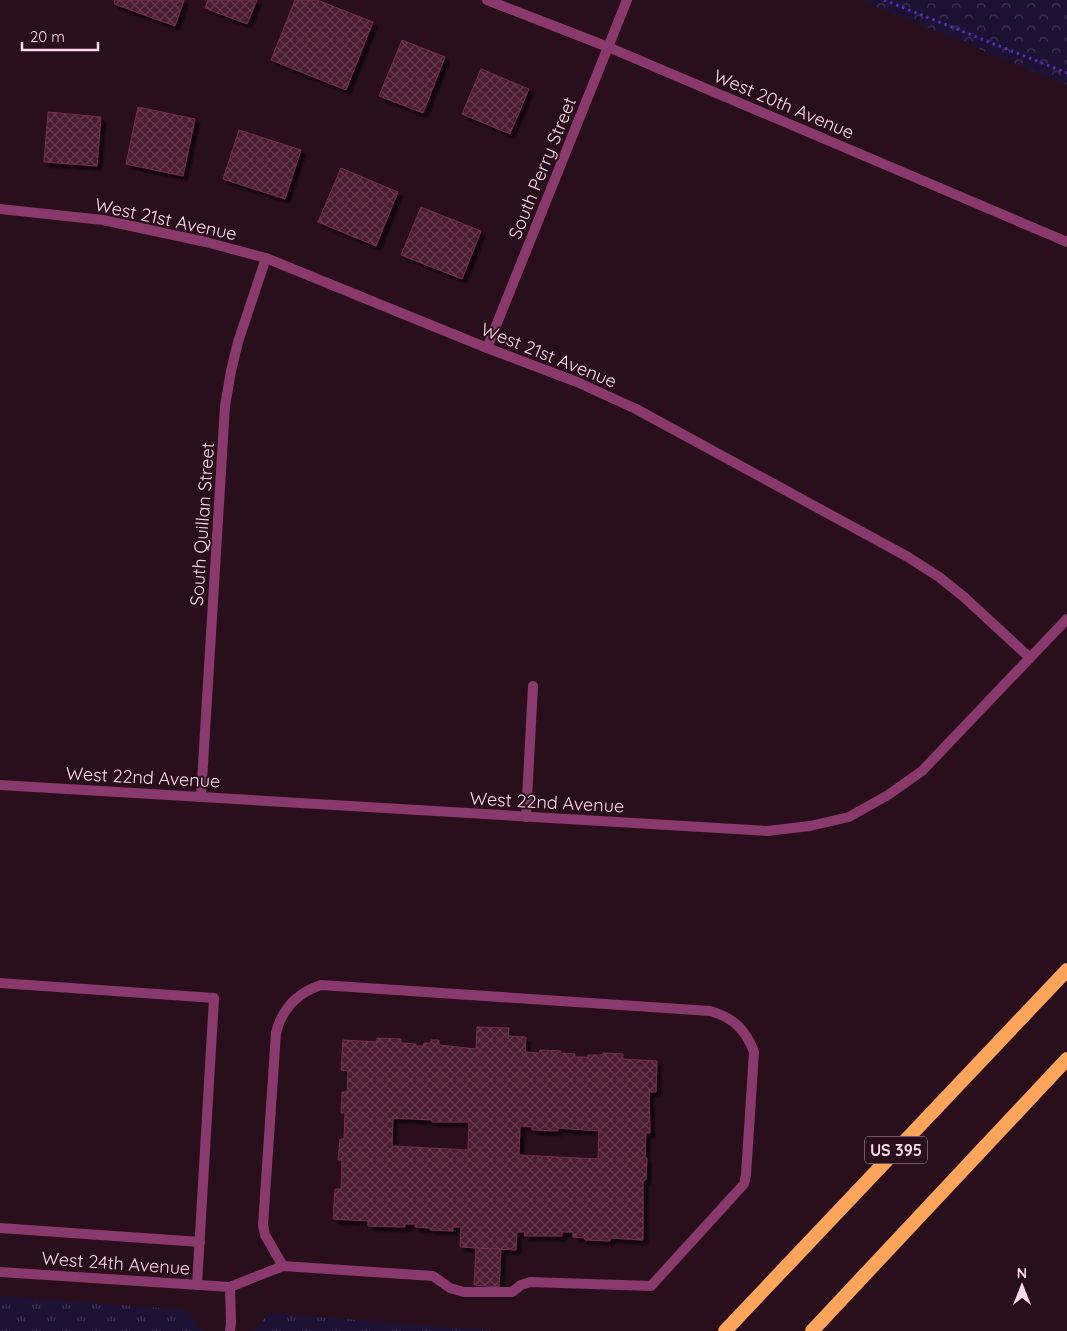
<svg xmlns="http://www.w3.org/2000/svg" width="1067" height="1331" viewBox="0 0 1067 1331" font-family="Quicksand,sans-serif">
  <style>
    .grass { fill: url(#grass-tufts) }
    .forest { fill: url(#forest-crowns) }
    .building { fill: url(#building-cross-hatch); stroke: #772c4e; fill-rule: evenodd; filter: url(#shadow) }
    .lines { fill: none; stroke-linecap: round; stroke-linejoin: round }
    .path { stroke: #562cbe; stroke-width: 3; stroke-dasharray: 2.5 4; stroke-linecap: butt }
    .service { stroke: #89396b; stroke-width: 10 }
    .minor { stroke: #89396b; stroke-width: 10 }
    .trunk { stroke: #ffa45b; stroke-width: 14 }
    .labels { text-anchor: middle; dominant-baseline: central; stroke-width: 4; stroke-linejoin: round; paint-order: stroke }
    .shield { fill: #290f1c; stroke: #bf9cae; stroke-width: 1 }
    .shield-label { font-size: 16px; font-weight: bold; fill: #ffd8ed }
    .street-label { font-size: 18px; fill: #ffd8ed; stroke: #290f1c }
  </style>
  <defs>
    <pattern id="grass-tufts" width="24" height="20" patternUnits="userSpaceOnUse" patternTransform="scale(1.25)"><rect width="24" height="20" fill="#1d1233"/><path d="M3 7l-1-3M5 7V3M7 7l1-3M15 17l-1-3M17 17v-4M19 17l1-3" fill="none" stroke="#3f3451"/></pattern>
    <pattern id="forest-crowns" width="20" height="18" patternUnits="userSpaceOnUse" patternTransform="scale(1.25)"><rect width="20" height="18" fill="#1d1233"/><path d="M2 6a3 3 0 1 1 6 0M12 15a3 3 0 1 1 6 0" fill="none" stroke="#3f3451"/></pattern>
    <pattern id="building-cross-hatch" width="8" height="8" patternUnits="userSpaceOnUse" patternTransform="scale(1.25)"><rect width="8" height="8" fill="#4b1b30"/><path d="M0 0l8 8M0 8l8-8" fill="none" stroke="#663b4e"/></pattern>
    <filter id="shadow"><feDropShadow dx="4.5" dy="4.5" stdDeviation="1" flood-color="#0009"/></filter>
  </defs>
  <rect width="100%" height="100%" fill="#290f1c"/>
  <g class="grass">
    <path d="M0,1296L187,1310L203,1331H0Z"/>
    <path d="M269,1313L493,1331H254Z"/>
  </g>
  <path class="forest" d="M859,0H1067V85Z"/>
  <g class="building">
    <path d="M115,0H184L175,26L114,4Z"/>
    <path d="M208,0H257L247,24L205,8Z"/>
    <path d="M295,0H317L373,22L346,90L271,60Z"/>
    <path d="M402,40L445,57L423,113L379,96Z"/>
    <path d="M481,69L529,89L510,134L462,114Z"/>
    <path d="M138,107L195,119L183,176L126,164Z"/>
    <path d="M48,112L101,117L97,166L44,162Z"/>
    <path d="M239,130L301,150L285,199L223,179Z"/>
    <path d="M341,168L398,192L376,246L318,222Z"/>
    <path d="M421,207L481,231L462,279L401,255Z"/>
    <path d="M477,1027L509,1028L508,1036L526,1037L525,1052L539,1053L540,1050L561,1051L560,1053L575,1054V1057H588V1055H603V1053L623,1054V1059L657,1061L656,1092H649L650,1133H646L645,1158H647L646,1180H643V1240L610,1238V1241L585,1240V1238L573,1237V1232H562V1236H524L525,1232H517L516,1250L460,1247L461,1227H453V1231L430,1230V1228L415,1227V1224H405V1227L368,1226V1221L333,1219L335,1189H341L342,1160H338L340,1139H344L345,1113H341L342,1092H347L348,1071L341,1070L343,1040L377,1042V1038L401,1039V1043L416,1044L415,1046H423L424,1043H431V1040H439V1045L476,1049ZM393,1118L432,1120V1122H469L468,1150L392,1146ZM520,1126L532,1127V1130L558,1131V1128L599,1131L598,1159L519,1155Z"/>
    <path d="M476,1248L501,1249L499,1287L474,1285Z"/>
  </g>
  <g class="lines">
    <path class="path" d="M884,0L1067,73"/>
    <g class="service">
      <path d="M0,983L214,998L197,1285"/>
      <path d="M0,1228L200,1242"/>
      <path d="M230,1287L283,1266L433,1276L450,1288L464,1292H512L521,1285L530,1282L651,1286L744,1184L746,1175L754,1052C746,1030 733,1017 710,1011L321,985C297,993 282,1008 276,1033L263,1225L265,1235L283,1266"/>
    </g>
    <g class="minor">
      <path d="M487,0L608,47L1067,242"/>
      <path d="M0,209L103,220L206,242L266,258L487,348L577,382L636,409L908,557L939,577L964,597L1030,658"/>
      <path d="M487,348L627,0"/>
      <path d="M0,785L767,831L810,826L849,817L888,795L922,771L1067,619"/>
      <path d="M201,797L225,406L231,371L238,342L266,258"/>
      <path d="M526,817L533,686"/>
      <path d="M0,1272L230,1287L231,1323L230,1331"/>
    </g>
    <g class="trunk">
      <path d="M725,1331L1067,970"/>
      <path d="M812,1331L1067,1059"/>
    </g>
  </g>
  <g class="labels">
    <rect class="shield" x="865" y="1136.5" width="62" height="27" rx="4"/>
    <g class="shield-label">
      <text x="896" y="1150">US 395</text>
    </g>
    <g class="street-label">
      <text transform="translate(784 104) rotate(23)">West 20th Avenue</text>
      <text transform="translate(542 168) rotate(-68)">South Perry Street</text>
      <text transform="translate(166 219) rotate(12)">West 21st Avenue</text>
      <text transform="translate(549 355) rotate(22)">West 21st Avenue</text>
      <text transform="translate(202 524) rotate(-86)">South Quillan Street</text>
      <text transform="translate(143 777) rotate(3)">West 22nd Avenue</text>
      <text transform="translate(547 802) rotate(3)">West 22nd Avenue</text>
      <text transform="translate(116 1263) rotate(4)">West 24th Avenue</text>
    </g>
  </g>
  <g transform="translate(1022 1286)" stroke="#290f1c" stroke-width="4" paint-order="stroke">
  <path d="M0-4L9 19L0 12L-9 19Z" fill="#ffd8ed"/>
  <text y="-8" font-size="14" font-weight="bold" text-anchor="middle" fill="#ffd8ed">N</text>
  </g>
  <path d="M22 42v8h76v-8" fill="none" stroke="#ffd8ed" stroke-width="2.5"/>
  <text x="30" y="42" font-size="15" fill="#ffd8ed" stroke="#290f1c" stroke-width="4" paint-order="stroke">20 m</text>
</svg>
